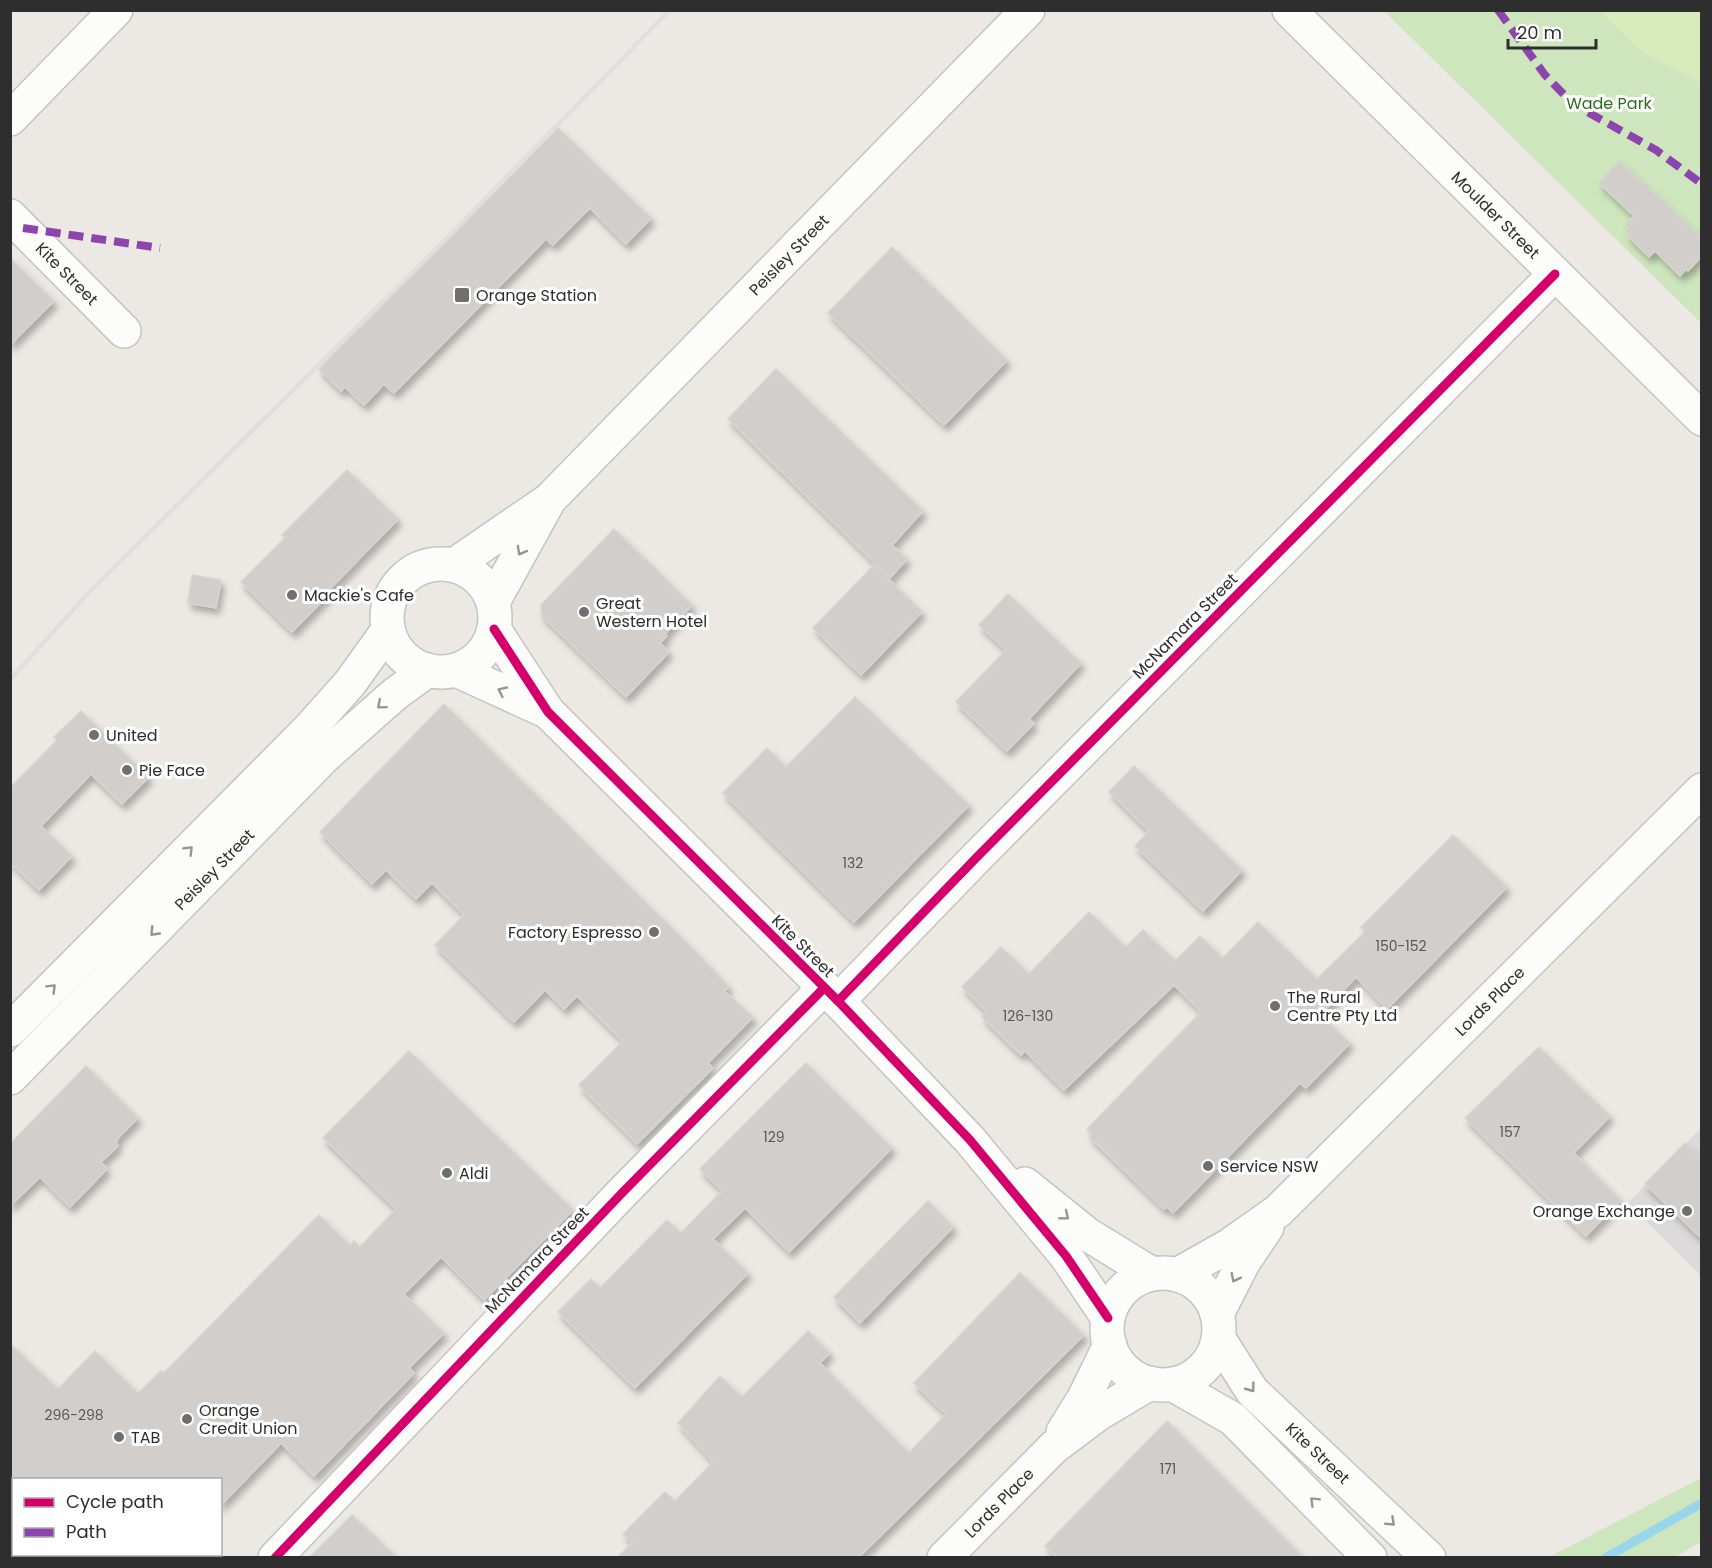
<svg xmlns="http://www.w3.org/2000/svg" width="1712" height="1568" viewBox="0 0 1712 1568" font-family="Poppins,sans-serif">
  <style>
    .industrial { fill: #dcd9db }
    .green { fill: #cee6be }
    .pitch { fill: #d9eabb }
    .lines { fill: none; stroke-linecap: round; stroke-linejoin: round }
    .stream { stroke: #99d6ec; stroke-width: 9 }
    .building { fill: #d1cecb; stroke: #d7d4d0; stroke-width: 1.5; filter: url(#shadow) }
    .minor-casing { stroke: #c5c4c5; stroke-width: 36 }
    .secondary-casing { stroke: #c5c4c5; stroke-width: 36 }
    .minor { stroke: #fcfcfb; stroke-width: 33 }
    .secondary { stroke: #fcfcfb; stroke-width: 33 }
    .rail { stroke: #dfdfe1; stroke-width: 4.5 }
    .quiet { stroke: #8e44ad; stroke-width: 8; stroke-dasharray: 15 8; stroke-linecap: butt }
    .cycleway-casing { stroke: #fff; stroke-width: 13 }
    .cycleway { stroke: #d6006c; stroke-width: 9 }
    .oneway { stroke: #959594 }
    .poi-dot { fill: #706f6e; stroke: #fff; stroke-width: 2 }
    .labels { text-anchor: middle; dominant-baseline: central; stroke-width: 6; stroke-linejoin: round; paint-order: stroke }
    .number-label { font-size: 14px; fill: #585857 }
    .park-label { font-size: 16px; fill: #2c6e1b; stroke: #fff }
    .street-label { font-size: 16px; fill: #2e2e2e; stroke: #fff }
    .poi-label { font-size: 16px; fill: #2e2e2e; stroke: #fff; text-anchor: start }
  </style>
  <defs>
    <filter id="shadow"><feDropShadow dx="3.5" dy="6" stdDeviation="3" flood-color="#0004"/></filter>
  </defs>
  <rect width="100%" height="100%" fill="#ece8e4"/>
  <path class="industrial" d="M1701,1128V1276L1628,1203Z"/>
  <g class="green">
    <path d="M1384,11H1701V323Z"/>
    <path d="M1701,1478V1542L1675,1557H1549Z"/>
  </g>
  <path class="pitch" d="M1599,11H1701V83L1644,53Z"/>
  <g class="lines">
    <path class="stream" d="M1605,1558L1702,1503"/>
  </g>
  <g class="building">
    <path d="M558,128L651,218L626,244L590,208L553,245L546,239L394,393L384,384L364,405L345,387L341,391L319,369Z"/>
    <path d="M1619,161L1701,237V257L1688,271L1686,269L1680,276L1655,251L1649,257L1627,235L1631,231L1625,225L1634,216L1599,183Z"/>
    <path d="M892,247L1007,360L944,425L828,313Z"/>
    <path d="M10,258L54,301L10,345Z"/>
    <path d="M776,369L923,511L892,545L907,559L890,578L728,419Z"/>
    <path d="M347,470L398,519L326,593L328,595L292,632L241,582L285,538L282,535Z"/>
    <path d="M614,529L692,605L665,634L667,636L660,643L669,652L626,697L542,616L541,605Z"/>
    <path d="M874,565L922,612L861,675L813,628Z"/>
    <path d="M192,575L221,580L216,608L188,603Z"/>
    <path d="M1008,594L1081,663L1029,719L1034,723L1007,751L956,702L1006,650L979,625Z"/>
    <path d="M855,697L969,805L854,922L723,793L767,748L786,767Z"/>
    <path d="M444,704L691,947L729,987L724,991L753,1017L708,1063L713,1068L637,1144L579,1085L623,1041L577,996L564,1009L545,990L514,1022L435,945L464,915L432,883L416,899L386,870L372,884L320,832Z"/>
    <path d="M81,711L149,777L122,804L91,774L41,826L72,856L39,890L10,862V788L57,740L54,737Z"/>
    <path d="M1134,766L1242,870L1203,911L1135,846L1149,831L1109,792Z"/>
    <path d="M1453,835L1507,887L1387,1009L1356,977L1320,1015L1350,1043L1306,1088L1300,1083L1173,1213L1167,1207L1164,1209L1090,1137L1092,1134L1087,1129L1201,1012L1174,985L1064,1090L1025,1051L1021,1055L982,1017L987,1012L962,987L1001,947L1029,974L1089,912L1126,947L1143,930L1175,961L1200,936L1223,958L1258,922L1317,979L1365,932L1361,927Z"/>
    <path d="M1539,1047L1610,1116L1574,1153L1621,1200L1586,1236L1465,1118Z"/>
    <path d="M409,1051L573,1210L484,1300L441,1257L404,1294L444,1333L409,1368L414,1373L314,1476L281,1443L220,1506V1479H10V1344L58,1389L95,1351L138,1393L161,1371L164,1373L319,1215L350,1246L354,1241L360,1247L396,1209L323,1138Z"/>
    <path d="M806,1063L892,1148L789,1252L745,1208L713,1239L748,1273L635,1388L558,1312L591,1279L600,1288L667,1220L681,1233L722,1191L700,1169Z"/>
    <path d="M86,1066L138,1118L119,1137L116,1142L118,1146L101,1162L107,1169L70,1207L40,1177L10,1206V1144Z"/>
    <path d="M1685,1143L1701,1158V1238L1645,1184Z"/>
    <path d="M928,1201L953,1227L860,1323L834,1297Z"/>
    <path d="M1020,1273L1084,1335L859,1557H618L632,1543L623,1534L665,1492L675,1501L713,1462L678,1423L720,1376L742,1397L808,1331L830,1353L820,1363L909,1453L946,1414L914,1383Z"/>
    <path d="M1167,1421L1303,1557H1056L1045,1546Z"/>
    <path d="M352,1515L396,1557H310Z"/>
  </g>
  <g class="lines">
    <defs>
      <g id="minor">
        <path id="s1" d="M1289,10L1702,419"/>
        <path d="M10,119L116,10"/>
        <path id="s2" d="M10,216L124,331"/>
        <path d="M494,629L548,712L838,1001L970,1140L1066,1256L1108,1318"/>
        <path d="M456,670L548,712"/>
        <path d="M838,1001L976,858L1555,274"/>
        <path d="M1025,1184L1087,1234L1152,1274"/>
        <circle cx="1163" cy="1329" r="56"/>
        <path id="s3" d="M1177,1275L1230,1245L1278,1211L1702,790"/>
        <path d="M1217,1314L1243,1263L1267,1227"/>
        <path id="s4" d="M1219,1339L1252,1391L1429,1558"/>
        <path d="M1172,1384L1233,1419L1370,1558"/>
        <path d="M1063,1432L1084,1398L1110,1345"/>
        <path d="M275,1558L622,1193L824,988"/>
        <path id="s5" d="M944,1558L1054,1447L1098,1414L1150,1383"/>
      </g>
      <g id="secondary">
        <circle cx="441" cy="618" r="54"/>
        <path id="s6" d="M454,565L549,500L1028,10"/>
        <path d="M493,602L547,504"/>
        <path d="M10,1030L309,729L350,683L388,630"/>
        <path id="s7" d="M10,1078L325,756L395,694L428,670"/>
      </g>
    </defs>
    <use href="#minor" class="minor-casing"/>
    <use href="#secondary" class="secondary-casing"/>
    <use href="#minor" class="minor"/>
    <use href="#secondary" class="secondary"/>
    <path class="rail" d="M10,680L90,591L437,248L670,10"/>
    <g class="quiet">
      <path d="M1498,10L1545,75L1573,104L1656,150L1702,184"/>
      <path d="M23,228L160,248"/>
    </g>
    <defs>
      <g id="cycleway">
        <path d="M494,629L548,712L838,1001L970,1140L1066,1256L1108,1318"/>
        <path d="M838,1001L976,858L1555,274"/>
        <path d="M275,1558L622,1193L824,988"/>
      </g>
    </defs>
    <use href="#cycleway" class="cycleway-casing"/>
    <use href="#cycleway" class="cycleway"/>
  </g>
  <defs><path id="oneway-chevron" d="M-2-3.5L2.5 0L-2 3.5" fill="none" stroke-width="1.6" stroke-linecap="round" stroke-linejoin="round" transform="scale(1.5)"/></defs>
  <g class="oneway">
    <use href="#oneway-chevron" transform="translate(521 551) rotate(119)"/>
    <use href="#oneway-chevron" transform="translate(502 691) rotate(-155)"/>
    <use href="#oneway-chevron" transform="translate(381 705) rotate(140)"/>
    <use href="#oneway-chevron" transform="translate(189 850) rotate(-45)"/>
    <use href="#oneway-chevron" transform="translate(154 932) rotate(134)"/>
    <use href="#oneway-chevron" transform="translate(52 988) rotate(-45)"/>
    <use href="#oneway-chevron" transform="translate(1065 1216) rotate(39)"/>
    <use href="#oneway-chevron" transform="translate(1235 1278) rotate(117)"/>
    <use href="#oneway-chevron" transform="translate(1251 1388) rotate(53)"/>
    <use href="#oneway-chevron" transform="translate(1314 1501) rotate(-135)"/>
    <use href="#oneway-chevron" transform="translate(1391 1522) rotate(43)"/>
  </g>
  <g class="poi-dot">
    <rect x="454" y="287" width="16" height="16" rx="3"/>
    <circle cx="292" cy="595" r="6"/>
    <circle cx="584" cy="612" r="6"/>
    <circle cx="94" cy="735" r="6"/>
    <circle cx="127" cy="770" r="6"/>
    <circle cx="654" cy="932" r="6"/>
    <circle cx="1275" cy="1006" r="6"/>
    <circle cx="1208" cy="1166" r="6"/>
    <circle cx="447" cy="1173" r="6"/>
    <circle cx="1687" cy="1211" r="6"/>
    <circle cx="187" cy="1419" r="6"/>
    <circle cx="119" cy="1437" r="6"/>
  </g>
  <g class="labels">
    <g class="number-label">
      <text x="853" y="863">132</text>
      <text x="1401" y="946">150-152</text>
      <text x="1028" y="1016">126-130</text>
      <text x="1510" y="1132">157</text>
      <text x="774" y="1137">129</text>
      <text x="74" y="1415">296-298</text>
      <text x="1168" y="1469">171</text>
    </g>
    <g class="park-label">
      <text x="1609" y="103">Wade Park</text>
    </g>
    <g class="street-label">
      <text stroke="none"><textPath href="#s1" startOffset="291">Moulder Street</textPath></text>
      <text stroke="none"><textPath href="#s6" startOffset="458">Peisley Street</textPath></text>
      <text stroke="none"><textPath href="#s2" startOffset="81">Kite Street</textPath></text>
      <text transform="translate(1185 626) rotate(-45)">McNamara Street</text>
      <text stroke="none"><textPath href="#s7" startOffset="292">Peisley Street</textPath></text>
      <text transform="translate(803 946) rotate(45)">Kite Street</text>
      <text stroke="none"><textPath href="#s3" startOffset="418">Lords Place</textPath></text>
      <text transform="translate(537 1260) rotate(-46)">McNamara Street</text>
      <text stroke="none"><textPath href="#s4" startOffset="152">Kite Street</textPath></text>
      <text stroke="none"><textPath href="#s5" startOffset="78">Lords Place</textPath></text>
    </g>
    <g class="poi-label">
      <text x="476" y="295">Orange Station</text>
      <text x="304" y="595">Mackie's Cafe</text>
      <text x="596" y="603">Great<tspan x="596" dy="18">Western Hotel</tspan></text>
      <text x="106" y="735">United</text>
      <text x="139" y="770">Pie Face</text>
      <text x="642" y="932" text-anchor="end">Factory Espresso</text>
      <text x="1287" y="997">The Rural<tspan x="1287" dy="18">Centre Pty Ltd</tspan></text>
      <text x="1220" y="1166">Service NSW</text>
      <text x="459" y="1173">Aldi</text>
      <text x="1675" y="1211" text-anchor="end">Orange Exchange</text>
      <text x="199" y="1410">Orange<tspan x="199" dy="18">Credit Union</tspan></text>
      <text x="131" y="1437">TAB</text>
    </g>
  </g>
  <rect width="1712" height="1568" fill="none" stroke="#2e2e2e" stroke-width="24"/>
  <rect x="12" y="1478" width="210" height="78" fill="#ffffff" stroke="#ababab" stroke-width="1.5"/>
  <rect x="24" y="1498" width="30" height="9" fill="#d6006c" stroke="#ababab" stroke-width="1.5"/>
  <text x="66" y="1508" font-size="18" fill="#2e2e2e">Cycle path</text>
  <rect x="24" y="1528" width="30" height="9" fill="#8e44ad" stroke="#ababab" stroke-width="1.5"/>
  <text x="66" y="1538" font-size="18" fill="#2e2e2e">Path</text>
  <path d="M1508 39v9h88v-9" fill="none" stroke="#2e2e2e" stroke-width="3"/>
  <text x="1517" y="39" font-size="18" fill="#2e2e2e" stroke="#ffffff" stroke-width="4.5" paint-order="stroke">20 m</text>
</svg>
